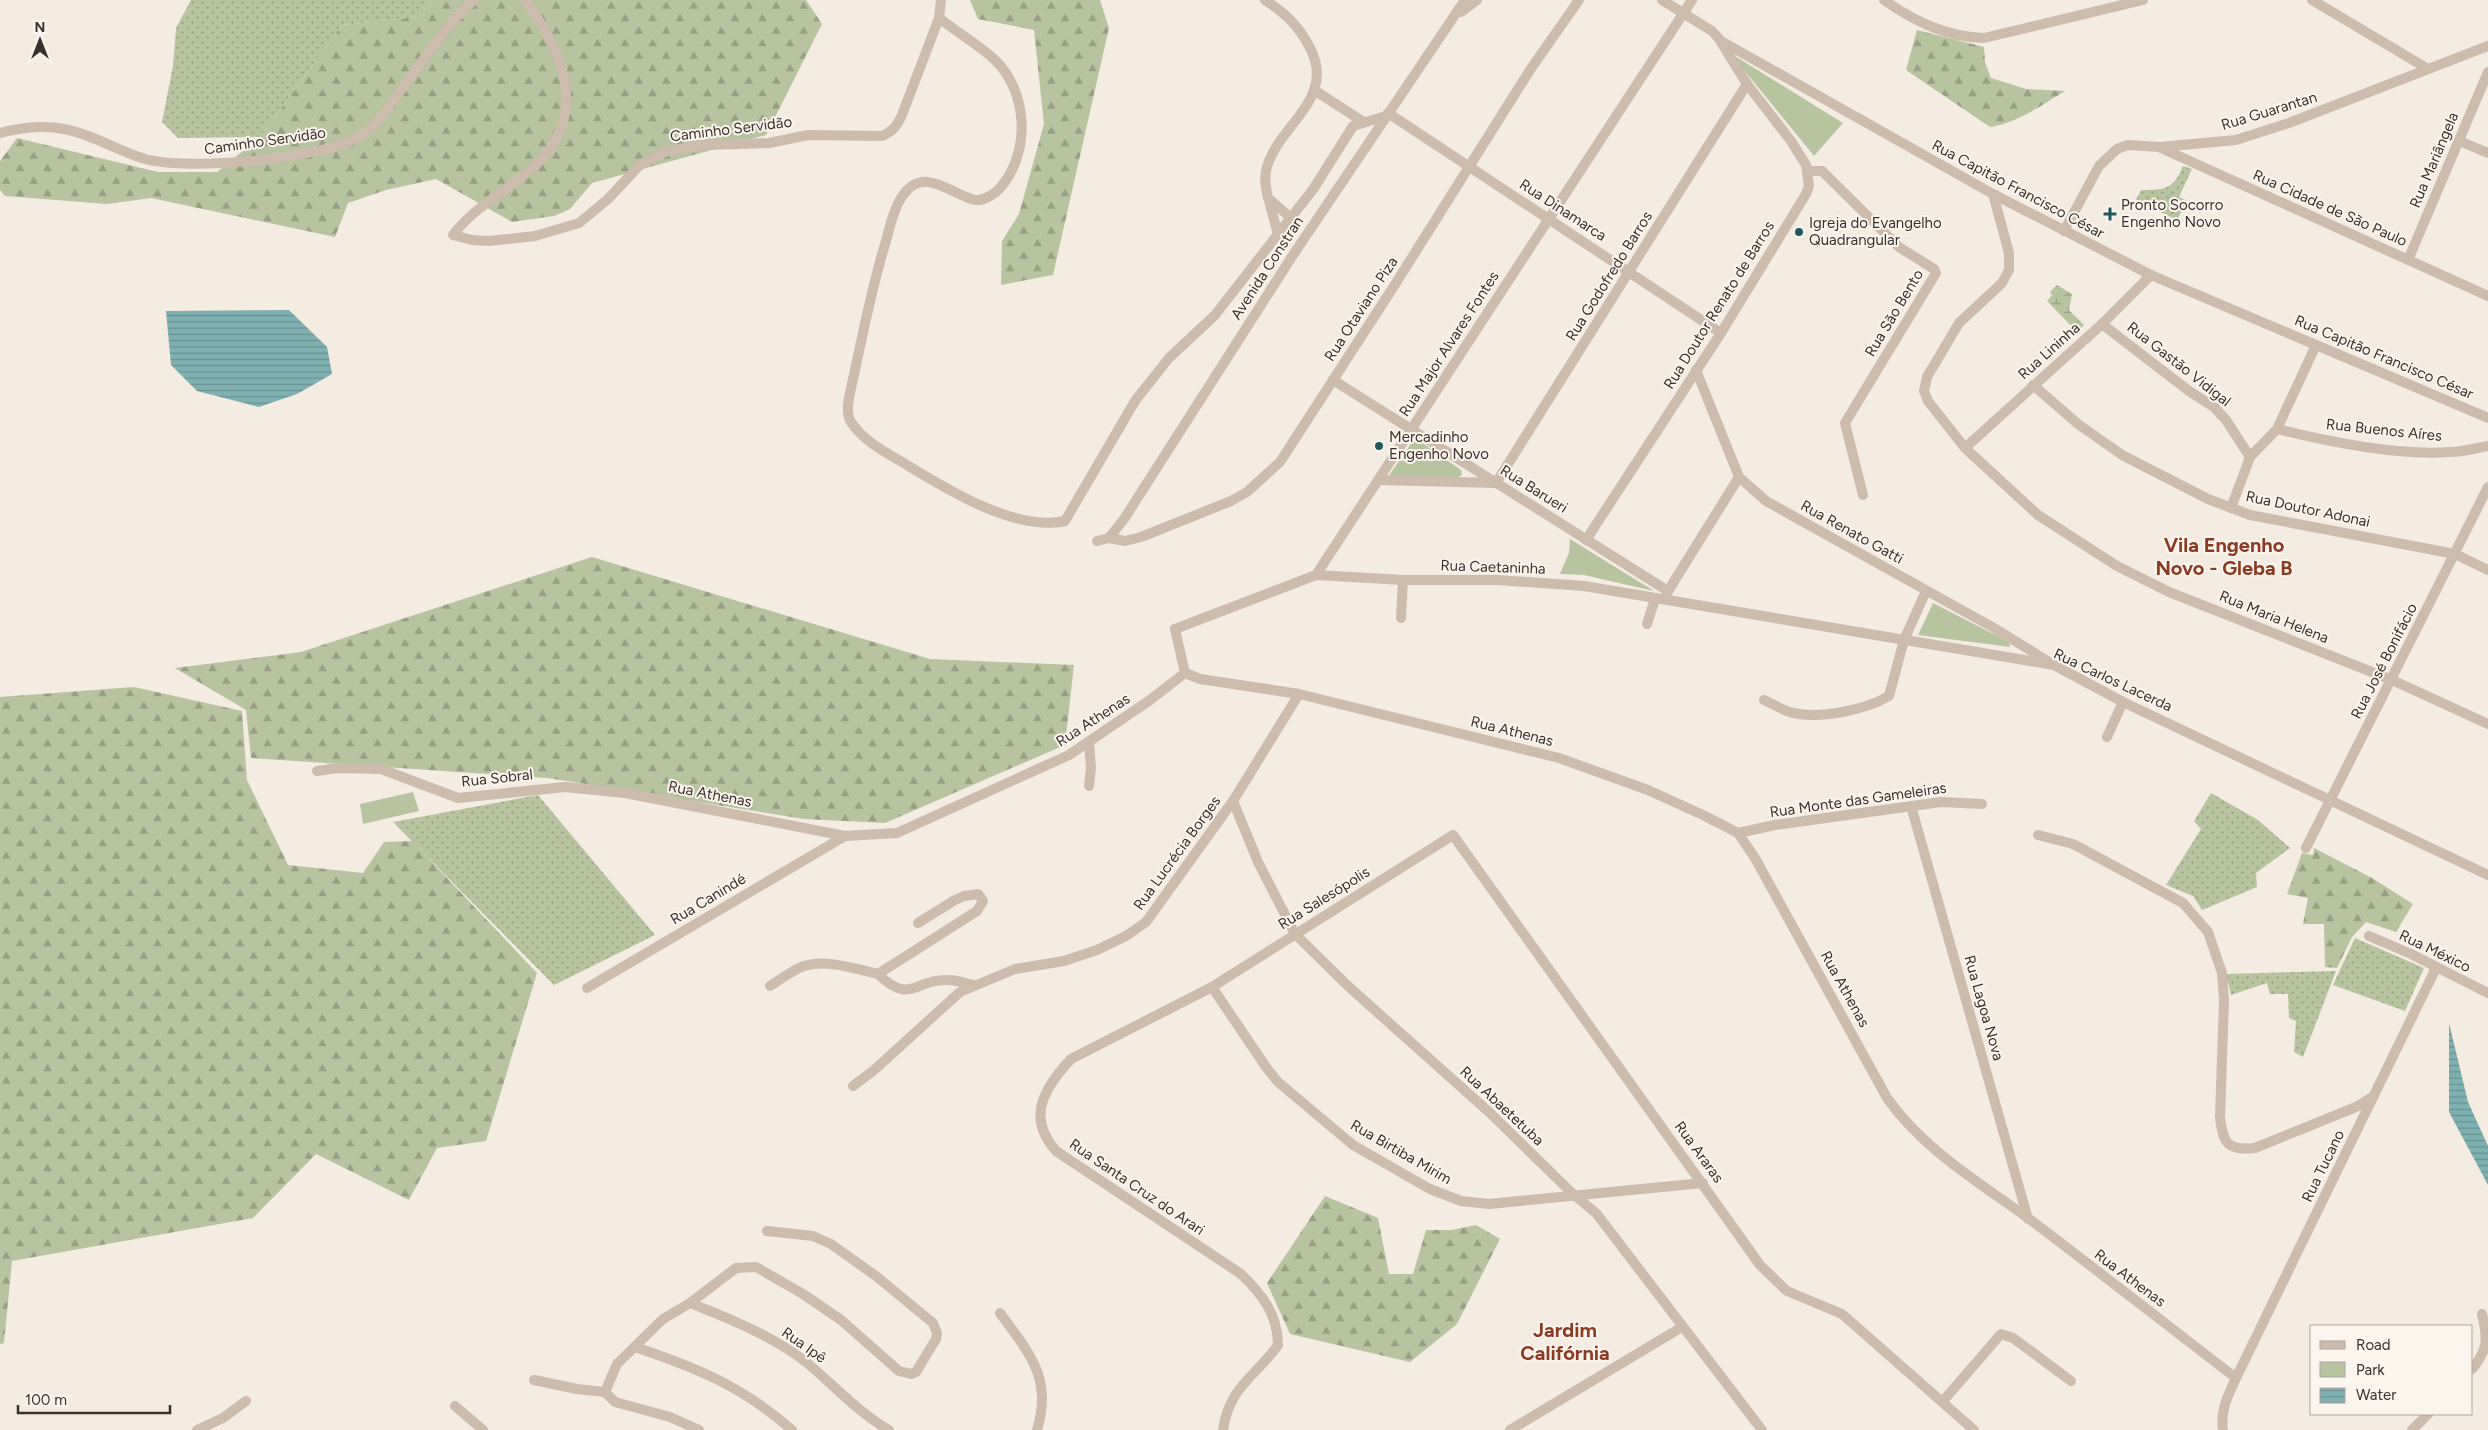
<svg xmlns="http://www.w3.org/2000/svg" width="2488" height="1430" viewBox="0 0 2488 1430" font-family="Figtree,sans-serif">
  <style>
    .grass { fill: url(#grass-dots) }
    .forest { fill: url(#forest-firs) }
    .wetland { fill: url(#wetland-marsh) }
    .green { fill: #b8c4a0 }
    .water { fill: url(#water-rules) }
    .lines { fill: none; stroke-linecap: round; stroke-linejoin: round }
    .minor { stroke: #cdbbac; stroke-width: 10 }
    .poi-dot { fill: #1f5a5e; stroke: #fbf5ee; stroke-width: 2 }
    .labels { text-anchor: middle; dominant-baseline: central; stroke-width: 4; stroke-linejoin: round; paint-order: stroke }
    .street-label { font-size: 15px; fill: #3b302b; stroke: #fbf5ee }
    .poi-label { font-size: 15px; fill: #3b302b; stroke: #fbf5ee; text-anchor: start }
    .district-label { font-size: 20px; font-weight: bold; fill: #8c3b22; stroke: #fbf5ee }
  </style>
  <defs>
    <pattern id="grass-dots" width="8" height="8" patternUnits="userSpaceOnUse" patternTransform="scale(1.25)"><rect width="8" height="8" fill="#b8c4a0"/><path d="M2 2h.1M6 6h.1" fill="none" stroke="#97a083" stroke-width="1.8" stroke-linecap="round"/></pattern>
    <pattern id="forest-firs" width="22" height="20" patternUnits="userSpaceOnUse" patternTransform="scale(1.25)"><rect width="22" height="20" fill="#b8c4a0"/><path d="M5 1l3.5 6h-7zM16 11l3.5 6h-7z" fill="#97a083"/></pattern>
    <pattern id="wetland-marsh" width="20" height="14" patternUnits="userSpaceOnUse" patternTransform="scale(1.25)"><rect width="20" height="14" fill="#b8c4a0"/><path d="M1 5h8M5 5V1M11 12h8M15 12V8" fill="none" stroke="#97a083"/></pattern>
    <pattern id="water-rules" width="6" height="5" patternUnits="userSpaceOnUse" patternTransform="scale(1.25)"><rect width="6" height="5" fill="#7fb0b2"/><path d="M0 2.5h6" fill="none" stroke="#699091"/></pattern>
  </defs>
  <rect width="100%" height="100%" fill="#f4ebe1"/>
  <g class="grass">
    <path d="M191,0H433L418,17L342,25L260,137L178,138L162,122L173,66L176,28Z"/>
    <path d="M2183,166L2192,169L2179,197L2187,201L2177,220L2136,200L2141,190C2165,190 2174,189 2183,166Z"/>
    <path d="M2211,793L2258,820L2290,848L2256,873L2257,887L2202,910L2193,896L2166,885L2201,829L2194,821Z"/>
    <path d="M538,795L655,935L554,985L393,822Z"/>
    <path d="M2355,938L2424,968L2405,1011L2333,985Z"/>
    <path d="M2336,971L2303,1057L2294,1052L2296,1021L2289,1018L2288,994H2270L2267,983L2231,995L2226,974Z"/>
  </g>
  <g class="forest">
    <path d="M433,0H806L822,24L766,135L592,183L570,209L554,216L512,222L436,179L386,190L348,203L335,237L151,198L107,204L5,196L0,190V161L17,138L158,172H217L260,137L342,25L418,17Z"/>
    <path d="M970,0H1100L1109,28L1053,275L1001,285L1002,241L1019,214L1044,124L1034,30L978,19Z"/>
    <path d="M1917,30L1984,47L1985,62L1991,78L2026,89L2065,91C2042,105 2017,123 1990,127L1906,70Z"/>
    <path d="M592,557L930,659L1074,665L1065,745L885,823L804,819L548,778L251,758L246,710L175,668L301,652Z"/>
    <path d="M134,687L242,711L247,780L288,865L363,873L384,842L412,841L537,973L486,1141L437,1148L409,1200L316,1154L253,1218L12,1261L4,1343L0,1344V697Z"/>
    <path d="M2314,848L2372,878L2413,904L2396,932L2366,922L2352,937L2337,968L2325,967L2324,924H2303L2308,898L2287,894L2302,853L2313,855Z"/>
    <path d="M1325,1196L1378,1218L1389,1274H1413L1426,1230H1452L1476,1225L1500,1239L1457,1324L1410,1362L1290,1334L1267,1283Z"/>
  </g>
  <path class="wetland" d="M2057,285L2072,294L2069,310L2084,325L2077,332L2047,301L2052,295L2050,292Z"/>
  <g class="green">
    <path d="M1730,53L1843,123L1814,156Z"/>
    <path d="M1415,438L1461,470L1462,475L1456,478L1388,477Z"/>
    <path d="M1570,539L1654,591L1584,575L1560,574L1569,553Z"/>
    <path d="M1933,603L2009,642L2010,647L1918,635Z"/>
    <path d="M413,792L419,811L363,824L360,804Z"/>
  </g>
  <g class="water">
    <path d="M289,310L327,347L332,374L297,394L259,407L197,391L171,365L166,311Z"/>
    <path d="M2449,1023L2468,1102L2488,1146V1185L2449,1112Z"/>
  </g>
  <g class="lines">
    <g class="minor">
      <path d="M525,0C569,59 591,124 523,176C499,195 472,210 453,235L472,240L489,241L535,236L579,223L608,199L640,165L667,151L705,145L769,143L808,135L882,136C893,131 897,126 902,115L939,18L941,0"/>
      <path d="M1265,0C1285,13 1298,25 1309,46C1339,100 1275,126 1266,171C1264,180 1266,189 1268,198L1291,218"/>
      <path d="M1662,0L1712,31L1721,41L1993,194L2151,275L2488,418"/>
      <path d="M1884,0C1914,21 1946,37 1984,38L2143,0"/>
      <path d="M2312,0L2428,69"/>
      <path d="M1461,12L1477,0"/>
      <path d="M939,18C957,32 977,44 994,59C1028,91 1031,151 1001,187C995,194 984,201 975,200C951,195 925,165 903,195C894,208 890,226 886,241C871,289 862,339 851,388C849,398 845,413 851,422C864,442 887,453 907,465C948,490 1016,532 1065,521L1135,401L1169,358L1215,315L1314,188L1353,126L1386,116"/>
      <path d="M1314,90L1362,121"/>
      <path d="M1388,113L1721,333"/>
      <path d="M0,133C19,128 44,125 64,129C92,134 118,151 145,159C188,171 323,159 360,136C376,126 388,108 398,94C422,63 444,26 474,0"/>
      <path d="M2459,141L2488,153"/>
      <path d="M2161,148L2488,296"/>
      <path d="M1807,171H1822L1899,247L1934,269L1936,273L1845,423L1863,495"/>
      <path d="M1993,194L2009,253V270L2002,283L1959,323L1927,377L1924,391L1928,401L1965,448L2038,515L2117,566L2169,592L2392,680L2488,724"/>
      <path d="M1269,201L1278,234"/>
      <path d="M2064,231L2099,166L2117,149L2128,145L2160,147L2236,140L2289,123L2488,46"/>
      <path d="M2408,260L2488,72"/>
      <path d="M2102,324L2189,391L2214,407L2226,420L2250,457"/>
      <path d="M1696,370L1739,477L1766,501L1994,628L2049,662"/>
      <path d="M1333,380L1668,591"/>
      <path d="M2033,385L2078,424L2122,455L2208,499L2250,515L2455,554L2488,570"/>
      <path d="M2277,429C2329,442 2397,456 2450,452C2463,452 2476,448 2488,446"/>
      <path d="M1965,448L2102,324L2151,275"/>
      <path d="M1378,480L1496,483L1747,84"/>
      <path d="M2231,508L2250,457L2277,429L2316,345"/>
      <path d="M1109,538L1124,519L1293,255L1465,0"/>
      <path d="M1586,540L1721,333L1806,194L1809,186L1806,165L1791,141L1747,84L1721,42"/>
      <path d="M1097,541L1109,538L1125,541L1141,537L1231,501L1247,492L1280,462L1394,286L1530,70L1579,0"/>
      <path d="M1316,575L1403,580H1497L1584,586L2054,665L2123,702L2488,875"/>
      <path d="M1667,595L1668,591L1739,477"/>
      <path d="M1401,618L1403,580"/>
      <path d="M1647,624L1655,599"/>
      <path d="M1185,673L1175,629L1316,575L1692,0"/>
      <path d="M1764,700C1773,704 1784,711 1793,713C1821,719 1865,710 1889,696L1904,640L1926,591"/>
      <path d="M2107,737L2123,702"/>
      <path d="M317,771L337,768L381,769L458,798L565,787L625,793L845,836L897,833L1069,755L1150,700L1185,673L1200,679L1299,694L1559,758L1648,790L1703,815L1738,833L1755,858L1887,1098C1923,1149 1977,1181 2028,1218C2098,1271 2167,1325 2236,1378"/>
      <path d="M1089,786L1091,768L1089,742"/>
      <path d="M1233,801L1258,862L1295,934L1348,986L1489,1112L1574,1195L1596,1213L1762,1430"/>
      <path d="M1911,806L2028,1219"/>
      <path d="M1738,833L1775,825L1941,802L1982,804"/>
      <path d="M2038,835L2073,844L2183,903L2208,932L2222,973L2224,1000L2220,1117C2223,1143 2227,1151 2255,1148L2356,1107L2374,1096"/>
      <path d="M2306,848L2488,487"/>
      <path d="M918,923L955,900L964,896L978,894L983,901L977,911L878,974C910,1005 913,980 946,980C955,979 964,983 973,985"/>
      <path d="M2369,936L2411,954L2488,993"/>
      <path d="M770,986C780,980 792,970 804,966C827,959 855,969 878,974"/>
      <path d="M1212,987L1266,1067L1278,1082L1353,1145L1430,1189L1461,1201L1489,1204L1703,1183"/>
      <path d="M587,988L845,836"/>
      <path d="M853,1086L873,1071L960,992L1015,969L1064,961L1097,950L1126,936L1146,922L1233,801L1299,694"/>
      <path d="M690,1303C730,1319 771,1335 806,1362C834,1385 857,1412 889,1430"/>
      <path d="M1000,1313C1029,1353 1053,1378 1037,1430"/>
      <path d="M635,1347C697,1368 742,1386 792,1430"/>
      <path d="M2472,1369C2488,1350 2488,1339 2482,1314"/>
      <path d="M534,1380L577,1389L605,1392"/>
      <path d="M605,1392L617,1364L663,1319L690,1303L736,1268L756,1267L803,1294L841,1320L899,1371L911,1374L916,1372L936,1339L937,1333L933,1323L876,1276L831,1244L813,1236L767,1231"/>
      <path d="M605,1392L615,1402L670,1417L699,1430"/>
      <path d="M1943,1401L2001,1334L2013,1338L2071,1381"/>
      <path d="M455,1406L483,1430"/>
      <path d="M197,1430L223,1418L246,1401"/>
      <path d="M1223,1430C1229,1387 1255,1377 1278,1345C1278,1315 1262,1294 1241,1274L1056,1151C1026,1117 1044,1088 1071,1059L1212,987L1453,835L1760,1265L1787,1291L1842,1314L1974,1430"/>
      <path d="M1510,1430L1682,1327"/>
      <path d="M2223,1430C2220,1410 2228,1396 2236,1378L2436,968"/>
      <path d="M2412,1430L2428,1414"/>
    </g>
  </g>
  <g class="poi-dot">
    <path d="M2107.5 206.5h5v5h5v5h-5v5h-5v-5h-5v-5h5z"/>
    <circle cx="1799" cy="232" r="5"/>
    <circle cx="1379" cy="446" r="5"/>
  </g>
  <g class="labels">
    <g class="street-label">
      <text transform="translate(2269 111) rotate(-17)">Rua Guarantan</text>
      <text transform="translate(731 129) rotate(-7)">Caminho Servidão</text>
      <text transform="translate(265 141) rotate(-8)">Caminho Servidão</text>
      <text transform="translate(2434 160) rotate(-67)">Rua Mariângela</text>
      <text transform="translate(2018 189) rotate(28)">Rua Capitão Francisco César</text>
      <text transform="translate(2330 208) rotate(24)">Rua Cidade de São Paulo</text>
      <text transform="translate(1563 210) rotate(33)">Rua Dinamarca</text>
      <text transform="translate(1267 268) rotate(-57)">Avenida Constran</text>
      <text transform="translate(1609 276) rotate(-58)">Rua Godofredo Barros</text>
      <text transform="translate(1719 305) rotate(-58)">Rua Doutor Renato de Barros</text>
      <text transform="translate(1361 309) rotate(-57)">Rua Otaviano Piza</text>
      <text transform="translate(1894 313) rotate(-59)">Rua São Bento</text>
      <text transform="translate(1449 344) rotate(-57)">Rua Major Alvares Fontes</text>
      <text transform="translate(2049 351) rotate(-42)">Rua Lininha</text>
      <text transform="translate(2384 357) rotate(23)">Rua Capitão Francisco César</text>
      <text transform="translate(2179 364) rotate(38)">Rua Gastão Vidigal</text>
      <text transform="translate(2384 430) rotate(6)">Rua Buenos Aíres</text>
      <text transform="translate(1534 489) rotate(32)">Rua Barueri</text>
      <text transform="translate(2308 509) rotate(12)">Rua Doutor Adonai</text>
      <text transform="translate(1852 532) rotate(29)">Rua Renato Gatti</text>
      <text transform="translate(1493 567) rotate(2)">Rua Caetaninha</text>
      <text transform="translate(2274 617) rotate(22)">Rua Maria Helena</text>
      <text transform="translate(2384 661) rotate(-63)">Rua José Bonifácio</text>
      <text transform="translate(2113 680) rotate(25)">Rua Carlos Lacerda</text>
      <text transform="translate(1093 720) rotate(-33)">Rua Athenas</text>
      <text transform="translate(1512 731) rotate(14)">Rua Athenas</text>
      <text transform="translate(497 778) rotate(-6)">Rua Sobral</text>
      <text transform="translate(710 794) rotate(11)">Rua Athenas</text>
      <text transform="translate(1858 800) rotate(-8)">Rua Monte das Gameleiras</text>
      <text transform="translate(1177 853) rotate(-54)">Rua Lucrécia Borges</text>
      <text transform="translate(1324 898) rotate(-32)">Rua Salesópolis</text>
      <text transform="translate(708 899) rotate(-31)">Rua Canindé</text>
      <text transform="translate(2435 951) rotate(26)">Rua México</text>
      <text transform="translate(1845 989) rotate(61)">Rua Athenas</text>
      <text transform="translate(1984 1008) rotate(74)">Rua Lagoa Nova</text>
      <text transform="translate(1502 1106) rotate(43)">Rua Abaetetuba</text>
      <text transform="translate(1401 1152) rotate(30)">Rua Birtiba Mirim</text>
      <text transform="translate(1699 1152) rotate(54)">Rua Araras</text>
      <text transform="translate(2323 1166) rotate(-64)">Rua Tucano</text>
      <text transform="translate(1137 1187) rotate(34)">Rua Santa Cruz do Arari</text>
      <text transform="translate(2130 1278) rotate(37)">Rua Athenas</text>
      <text transform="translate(804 1345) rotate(35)">Rua Ipê</text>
    </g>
    <g class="poi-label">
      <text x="2121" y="205">Pronto Socorro<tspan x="2121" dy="17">Engenho Novo</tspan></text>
      <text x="1809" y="223">Igreja do Evangelho<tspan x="1809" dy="17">Quadrangular</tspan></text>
      <text x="1389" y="437">Mercadinho<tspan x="1389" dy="17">Engenho Novo</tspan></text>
    </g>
    <g class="district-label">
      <text x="2224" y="545">Vila Engenho<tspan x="2224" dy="23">Novo - Gleba B</tspan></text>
      <text x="1565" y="1330">Jardim<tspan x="1565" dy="23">Califórnia</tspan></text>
    </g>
  </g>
  <rect x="2310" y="1325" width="162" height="90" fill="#fbf5ee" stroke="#aea6a0"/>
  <rect x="2320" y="1341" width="25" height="8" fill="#cdbbac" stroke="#aea6a0"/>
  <text x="2356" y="1350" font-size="15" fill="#3b302b">Road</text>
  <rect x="2320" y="1362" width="25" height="15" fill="#b8c4a0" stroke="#aea6a0"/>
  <text x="2356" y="1375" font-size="15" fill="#3b302b">Park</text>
  <rect x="2320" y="1388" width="25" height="15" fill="url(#water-rules)" stroke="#aea6a0"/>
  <text x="2356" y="1400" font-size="15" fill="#3b302b">Water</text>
  <g transform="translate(40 40)" stroke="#fbf5ee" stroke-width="4" paint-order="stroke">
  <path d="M0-4L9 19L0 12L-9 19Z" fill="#3b302b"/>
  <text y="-8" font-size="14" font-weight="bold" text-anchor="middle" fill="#3b302b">N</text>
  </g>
  <path d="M18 1405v8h152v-8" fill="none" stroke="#3b302b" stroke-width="2.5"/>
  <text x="25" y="1405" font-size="15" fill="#3b302b" stroke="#fbf5ee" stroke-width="4" paint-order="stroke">100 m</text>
</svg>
